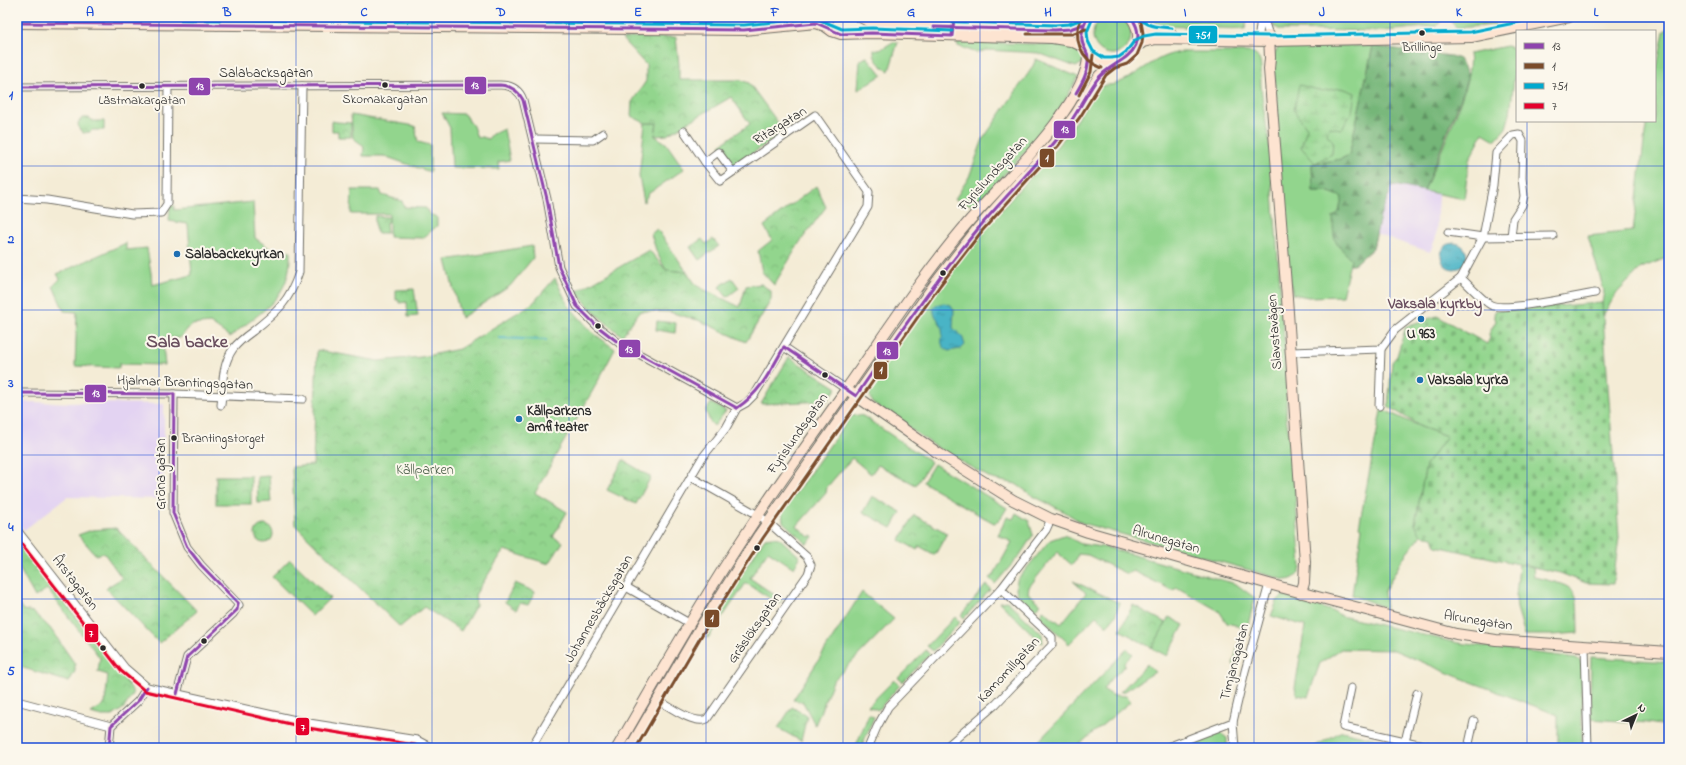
<svg xmlns="http://www.w3.org/2000/svg" width="1686" height="765" viewBox="0 0 1686 765" font-family="'Indie Flower',sans-serif">
  <style>
    .built { fill: #e3d3f2 }
    .green { fill: #92d58d; stroke: #5e805c }
    .forest { fill: url(#forest-firs); stroke: #507052 }
    .wetland { fill: url(#wetland-marsh); stroke: #5e805c }
    .cemetery { fill: url(#cemetery-stones); stroke: #5e805c }
    .park { fill: url(#park-crowns); stroke: #5e805c }
    .water { fill: url(#water-ripples); stroke: #3a7078 }
    .lines { fill: none; stroke-linecap: round; stroke-linejoin: round }
    .stream { stroke: #49b4c6; stroke-width: 2 }
    .street-casing { stroke: #716f67; stroke-width: 9 }
    .secondary-casing { stroke: #716f67; stroke-width: 12 }
    .street { stroke: #fff; stroke-width: 7 }
    .secondary { stroke: #fde4d1; stroke-width: 10 }
    .bus-1-casing { stroke: #fbf7ec; stroke-width: 6 }
    .bus-2-casing { stroke: #fbf7ec; stroke-width: 6 }
    .bus-3-casing { stroke: #fbf7ec; stroke-width: 6 }
    .bus-4-casing { stroke: #fbf7ec; stroke-width: 6 }
    .bus-1 { stroke: #8e44ad; stroke-width: 3 }
    .bus-2 { stroke: #7a4b2a; stroke-width: 3 }
    .bus-3 { stroke: #00a9ce; stroke-width: 3 }
    .bus-4 { stroke: #e4002b; stroke-width: 3 }
    .grid { fill: none; stroke: #1d4ed8; stroke-width: 1; stroke-opacity: 0.55 }
    .bus-dot { fill: #2b2b2b; stroke: #fbf7ec; stroke-width: 1.5 }
    .poi-dot { fill: #1f6fb2; stroke: #fbf7ec; stroke-width: 1.5 }
    .labels { text-anchor: middle; dominant-baseline: central; stroke-width: 4; stroke-linejoin: round; paint-order: stroke }
    .bus-label { font-size: 13px; fill: #2b2b2b; stroke: #fbf7ec }
    .street-label { font-size: 14px; fill: #2b2b2b; stroke: #fbf7ec }
    .poi-label { font-size: 14px; font-weight: bold; fill: #2b2b2b; stroke: #fbf7ec; text-anchor: start }
    .park-label { font-size: 14px; fill: #4a5e48; stroke: #fbf7ec }
    .neighbourhood-label { font-size: 15px; font-weight: bold; fill: #694e5e; stroke: #fbf7ec }
    .district-label { font-size: 18px; font-weight: bold; fill: #694e5e; stroke: #fbf7ec }
    .line-badge { stroke: #fbf7ec; stroke-width: 1.5 }
    .badge-label { font-size: 11px; text-anchor: middle; font-weight: bold; fill: #fff }
    .neatline { fill: none; stroke: #1d4ed8; stroke-width: 1.5 }
    .grid-label { font-size: 13px; text-anchor: middle; font-weight: bold; fill: #1d4ed8 }
  </style>
  <defs>
    <pattern id="forest-firs" width="22" height="20" patternUnits="userSpaceOnUse"><rect width="22" height="20" fill="#75b678"/><path d="M5 1l3.5 6h-7zM16 11l3.5 6h-7z" fill="#609463"/></pattern>
    <pattern id="wetland-marsh" width="20" height="14" patternUnits="userSpaceOnUse"><rect width="20" height="14" fill="#92d58d"/><path d="M1 5h8M5 5V1M11 12h8M15 12V8" fill="none" stroke="#7eb77a"/></pattern>
    <pattern id="cemetery-stones" width="16" height="16" patternUnits="userSpaceOnUse"><rect width="16" height="16" fill="#92d58d"/><path d="M2 7V4a2 2 0 0 1 4 0v3zM10 15v-3a2 2 0 0 1 4 0v3z" fill="#7eb77a"/></pattern>
    <pattern id="park-crowns" width="20" height="18" patternUnits="userSpaceOnUse"><rect width="20" height="18" fill="#92d58d"/><path d="M2 6a3 3 0 1 1 6 0M12 15a3 3 0 1 1 6 0" fill="none" stroke="#7eb77a"/></pattern>
    <pattern id="water-ripples" width="26" height="14" patternUnits="userSpaceOnUse"><rect width="26" height="14" fill="#49b4c6"/><path d="M2 4q2-2 4 0t4 0M15 11q2-2 4 0t4 0" fill="none" stroke="#3d93a1"/></pattern>
  </defs>
  <rect width="100%" height="100%" fill="#fbf7ec"/>
  <filter id="ink" filterUnits="userSpaceOnUse"><feTurbulence type="fractalNoise" baseFrequency=".025" numOctaves="2"/><feDisplacementMap in="SourceGraphic" scale="8" xChannelSelector="R" yChannelSelector="G"/><feConvolveMatrix kernelMatrix="1 2 1 2 8 2 1 2 1" color-interpolation-filters="sRGB"/></filter>
  <filter id="wash" filterUnits="userSpaceOnUse"><feTurbulence type="fractalNoise" baseFrequency=".012" numOctaves="4" result="noise"/><feDisplacementMap in="SourceGraphic" scale="16" xChannelSelector="R" yChannelSelector="G"/><feGaussianBlur stdDeviation="0.9" result="paint"/><feColorMatrix in="noise" values="0 0 0 0 0 0 0 0 0 0 0 0 0 0 0 0 0 1.4 0 .05"/><feComposite in="paint" operator="in"/></filter>
  <g filter="url(#wash)">
    <rect width="100%" height="100%" fill="#f4ecd6"/>
    <g class="built">
      <path d="M1393,184L1438,194L1436,237L1430,252L1376,234L1380,216Z"/>
      <path d="M17,402L164,404V499L67,497L24,530L17,521Z"/>
    </g>
    <g class="green">
      <circle cx="1112" cy="35" r="19"/>
      <path d="M1145,17H1248L1245,29L1163,26L1149,21Z"/>
      <path d="M1269,17H1442V20L1437,26L1384,31L1281,30L1273,26Z"/>
      <path d="M1450,17H1542L1492,25L1457,28L1449,20Z"/>
      <path d="M1669,28V176L1667,216L1669,225V257L1641,268L1617,293L1603,315L1602,303L1604,291L1588,236L1633,231L1645,134L1647,121H1655V78L1664,31Z"/>
      <path d="M893,42H898L889,71C881,66 873,60 874,50L883,48Z"/>
      <path d="M957,42L1039,44L1074,47L1083,55L1084,62L1076,67L1038,53L986,50L977,53L958,46Z"/>
      <path d="M1284,45L1373,46L1349,155L1341,159L1312,164L1313,191H1326L1342,196L1393,184L1380,216L1373,248L1340,238L1337,245L1351,259L1342,296L1308,297L1293,294L1288,270L1277,134L1278,120L1275,82L1273,66L1274,55L1278,47Z"/>
      <path d="M1507,46L1517,49V53L1510,114L1506,128L1495,140L1483,133L1469,160L1464,199L1424,191C1436,162 1475,81 1469,54Z"/>
      <path d="M1181,52H1251L1259,58C1263,69 1260,75 1261,86C1263,105 1265,122 1269,140L1287,377L1286,417L1292,454L1301,567C1299,575 1294,580 1285,580L1082,523L1065,512L1033,496L1016,484L992,479L941,450L874,404C866,393 869,386 875,375L940,284L981,233L1065,137L1097,88C1104,84 1111,86 1118,83C1141,74 1155,55 1181,52Z"/>
      <path d="M867,57L882,75L858,90L860,60Z"/>
      <path d="M1036,59L1078,77L1063,104L1038,138L975,206L955,199L969,177L983,139L1032,68Z"/>
      <path d="M442,113L464,114L473,126L477,138L482,137L488,139L492,134L504,129L510,160L498,162L499,169L452,168L450,128Z"/>
      <path d="M351,115L415,126L418,142L430,145V172L384,156H363L364,146L353,138Z"/>
      <path d="M645,123H657L655,136L666,143L684,169L648,194L644,202L639,176Z"/>
      <path d="M352,190H380L382,195L402,201L404,207L426,208L429,214L437,217V226L423,238L389,237V214H351Z"/>
      <path d="M253,202L255,238L272,250L290,251C292,299 262,310 230,337L210,323L191,325L180,338H162L165,365L119,364V368L75,366L77,312L64,311L53,286L60,279L57,274L126,243V250L147,248L151,273L152,285L192,275L188,224L169,221L170,206L174,205V210Z"/>
      <path d="M657,229L687,272L666,270L657,253L651,234Z"/>
      <path d="M532,246L533,258L510,286L461,318L446,260Z"/>
      <path d="M732,278L739,288L727,297L719,287Z"/>
      <path d="M711,403L726,411L714,426L710,422L706,411Z"/>
      <path d="M1384,410L1421,427L1447,436L1426,465L1415,524L1421,535L1403,558L1384,592L1386,608L1352,595L1362,528L1359,527L1381,411Z"/>
      <path d="M858,415L863,416L931,462L916,485L878,465L871,474L852,458L827,487L826,493L797,526L809,537L812,535L813,537L807,544L783,522L782,512L848,420L852,416Z"/>
      <path d="M934,464L1007,508L999,521L994,523C969,510 947,495 923,482Z"/>
      <path d="M872,496L901,512L892,528L863,512Z"/>
      <path d="M1016,513L1029,521L1033,535L1020,555L995,584L989,578L993,576L1012,542L998,535L1007,517L1013,519Z"/>
      <path d="M1064,535L1081,544L1109,548L1236,584L1255,598L1237,666L1233,665L1242,629L1239,626L1227,623L1219,611L1178,588L1172,590L1133,571L1127,574L1088,555L1078,554L1076,560L1072,565L1057,552L1029,587L1028,593L1041,604L1034,610L1018,595L1016,589L1017,580L1050,540Z"/>
      <path d="M772,537L779,538L800,557L794,568L768,551L750,578L782,600L779,604L746,583L708,638L706,637L741,574L765,538Z"/>
      <path d="M1519,564L1533,567L1534,577C1581,588 1577,587 1578,633L1551,635H1525L1517,608L1516,597Z"/>
      <path d="M1073,581L1120,603L1115,616L1107,626L1096,616L1069,644L1040,616L1043,610L1061,624L1086,593Z"/>
      <path d="M986,585L991,589L964,618L961,615Z"/>
      <path d="M862,592L894,619L833,681L815,725L803,702L793,700Z"/>
      <path d="M1284,595L1335,612L1341,616L1458,643L1576,658L1582,662V748H1558V715L1453,675L1394,650L1341,649L1320,663L1308,697L1297,695L1295,688L1305,626L1271,616L1277,601Z"/>
      <path d="M1007,601L1042,634L1043,644L999,602Z"/>
      <path d="M955,617L960,622L933,651L927,646Z"/>
      <path d="M1169,617L1184,625L1167,656L1152,648Z"/>
      <path d="M1127,649L1133,654L1124,663L1125,666L1109,681L1103,689L1112,695L1126,696L1131,701L1075,748H1032Z"/>
      <path d="M926,650L930,654L903,682L898,678Z"/>
      <path d="M1591,657L1669,662V727L1649,723L1590,719Z"/>
      <path d="M1147,664L1155,672L1125,691L1120,692Z"/>
      <path d="M894,680L900,685L878,710L868,706Z"/>
      <path d="M869,714L874,717L861,748H855Z"/>
      <path d="M1342,731L1389,742L1387,748H1312Z"/>
      <path d="M1219,732L1227,738V748H1198L1196,742Z"/>
    </g>
    <path class="forest" d="M1373,46L1451,56L1459,59L1468,75L1461,98L1424,191L1393,185L1380,216L1373,248L1354,265H1350L1351,259C1332,240 1334,243 1333,217L1339,212L1342,197L1326,191H1313L1312,164L1341,159L1349,155Z"/>
    <path class="wetland" d="M1299,85L1322,91L1342,88L1355,93L1352,112L1342,129L1329,127L1327,135L1333,141L1332,154L1315,163L1301,147L1307,128L1294,110Z"/>
    <path class="cemetery" d="M1602,303L1619,537L1613,584L1586,583L1560,573L1436,546L1433,537L1421,535L1415,524L1426,465L1447,436L1421,427L1388,406L1392,362L1397,356L1406,326L1437,316L1487,344L1490,338L1489,334L1496,321L1494,314L1496,310Z"/>
    <g class="park">
      <path d="M637,37H676L679,65V80H741L749,83L784,131L735,166L731,165L720,145L750,124L731,97L667,135L655,136L657,123H645L631,116L632,102L646,81V65L622,39Z"/>
      <path d="M82,118H89L93,121H104V130H92L90,132L83,133L79,129L78,123Z"/>
      <path d="M332,121L337,122L351,123V137H338V131H332Z"/>
      <path d="M816,186L826,207L800,242L774,285L762,272L758,251L772,240L764,226Z"/>
      <path d="M375,216L389,217V222H386L387,233H377L375,228Z"/>
      <path d="M702,239L706,244L713,239L719,246L699,260L690,247Z"/>
      <path d="M649,250L666,270L687,272L697,286L740,307L746,286L761,284L771,291V300L746,342L698,320L669,312L640,311L622,336L596,314L576,292Z"/>
      <path d="M555,278L568,305L592,332L615,349C590,398 561,445 535,493L567,512L553,537L563,542L549,564L504,550L475,595L476,605L461,631L424,607L400,627L295,525L292,467L313,465L317,350L378,361L421,357L459,349L533,303Z"/>
      <path d="M414,289L418,316L408,317L407,302L399,303V300H396V290Z"/>
      <path d="M657,321L676,323L675,333L656,330Z"/>
      <path d="M789,357L837,388L827,401L761,404Z"/>
      <path d="M623,460L651,477L636,504L607,490Z"/>
      <rect x="216" y="476" width="35" height="28"/>
      <path d="M269,476L271,502L258,503L257,477Z"/>
      <path d="M914,515L947,533L935,555L919,546L917,550L900,540Z"/>
      <circle cx="264" cy="534" r="9"/>
      <path d="M116,528L197,611L159,643L106,588L122,578L104,553L96,555L78,535L92,530Z"/>
      <path d="M17,541L131,688L133,694L124,708L113,716H101L91,713L105,704L108,675L98,672L100,658L47,589L35,597L17,564Z"/>
      <path d="M290,559L330,598L312,616L272,577Z"/>
      <path d="M515,583L535,592L528,605L520,603L516,610L505,602Z"/>
      <path d="M17,602L23,610L33,612L50,628L75,664V671L69,682L17,666Z"/>
      <path d="M1133,605L1166,623L1152,648L1120,630Z"/>
      <path d="M792,707L807,716L801,741L778,728Z"/>
    </g>
    <g class="water">
      <circle cx="1454" cy="256" r="13"/>
      <path d="M944,303L951,305L954,310L953,328L962,336L965,345L961,349L948,351C937,342 944,340 942,329C941,319 922,307 944,303Z"/>
    </g>
    <g class="lines">
      <path class="stream" d="M500,338L546,340"/>
    </g>
  </g>
  <g filter="url(#ink)">
    <g class="lines">
      <defs>
        <g id="street">
          <path d="M1263,17L1269,35"/>
          <path d="M217,26V17"/>
          <path d="M414,27V17"/>
          <path d="M1259,34L1261,17"/>
          <path d="M17,87L500,85C511,85 519,89 523,100L547,199L559,267L577,306L597,326L619,343L737,408"/>
          <path d="M684,131L705,162"/>
          <path d="M534,139L593,140L603,133"/>
          <path d="M17,198L47,200L132,214L161,213L167,204L168,87"/>
          <path d="M1448,232L1483,237L1553,236"/>
          <path d="M1461,278C1469,285 1483,301 1491,305C1505,312 1577,296 1595,293"/>
          <path d="M784,347L846,389"/>
          <path d="M1291,352L1381,349L1395,330L1461,278L1483,237L1493,185L1496,153L1513,135L1519,134L1523,141L1522,178L1524,196L1522,205L1513,219L1511,237"/>
          <path d="M17,393L174,394L303,399"/>
          <path d="M174,394L173,513L187,547L201,565L239,605L233,614L187,657L177,694"/>
          <path d="M221,405C223,387 221,366 233,349C238,342 246,336 253,331C276,313 290,301 299,272L302,86"/>
          <path d="M1379,406L1381,349"/>
          <path d="M17,530L125,668L147,687L309,723L417,740L432,748"/>
          <path d="M626,587L689,623"/>
          <path d="M1585,647L1588,748"/>
          <path d="M1351,688L1343,727L1436,748"/>
          <path d="M658,700C670,707 694,725 707,719L808,574L811,565L807,557L768,522L758,515L691,477"/>
          <path d="M17,701L111,726"/>
          <path d="M1405,741L1417,693"/>
          <path d="M109,748L111,726L138,701L147,687"/>
          <path d="M531,748L702,458L726,428L737,408L746,403L755,394L868,207L869,192L815,115L720,181L705,162L718,152L733,172"/>
          <path d="M868,748L877,727L888,707L1001,589L1046,530L1051,519"/>
          <path d="M945,748L996,704L1052,645V637L1001,589"/>
          <path d="M1165,748L1233,722"/>
          <path d="M1235,748L1233,722L1245,671L1269,584"/>
          <path d="M1468,748L1474,721"/>
        </g>
        <g id="secondary">
          <path d="M676,17H784"/>
          <path d="M826,17L829,27L832,31L841,34L872,33L1052,38L1071,41L1084,47"/>
          <path d="M860,17L870,22L879,24L1055,30L1070,29L1084,24"/>
          <path d="M1088,17C1082,25 1080,34 1083,43C1095,85 1159,54 1131,17"/>
          <path d="M17,23L744,30L816,23L825,26L832,31"/>
          <path d="M1136,24L1148,31L1171,33"/>
          <path d="M1269,35L1270,58L1269,69L1287,298L1305,562L1304,583L1301,593"/>
          <path d="M1136,47L1143,42L1156,39L1269,41L1471,37L1569,17"/>
          <path d="M846,389L938,453L1013,500L1051,519L1088,532L1269,584L1456,634L1496,640L1669,652"/>
          <path d="M617,748C661,672 704,596 753,523C783,477 816,433 847,388C887,331 925,272 970,220C1001,184 1090,101 1088,54"/>
          <path d="M630,748L699,630L759,535L937,281L978,228L1054,143L1076,114L1099,76L1113,63"/>
        </g>
      </defs>
      <use href="#street" class="street-casing"/>
      <use href="#secondary" class="secondary-casing"/>
      <use href="#street" class="street"/>
      <use href="#secondary" class="secondary"/>
      <defs>
        <g id="bus-1">
          <path d="M17,23L744,30L816,23L841,34L872,33L952,36L954,19L956,17"/>
          <path d="M934,27L1055,30L1070,29L1084,24"/>
          <path d="M17,87L500,85C511,86 518,90 523,100L547,199L559,267L577,306L597,326L619,343L737,408"/>
          <path d="M1076,93C1082,83 1089,71 1088,58C1088,53 1086,51 1084,47C1079,37 1083,26 1088,17"/>
          <path d="M784,347L856,396C895,339 934,283 977,230C1007,194 1041,162 1069,124C1079,110 1086,95 1096,81C1108,64 1128,62 1136,45C1140,35 1137,25 1131,17"/>
          <path d="M17,393L174,394"/>
          <path d="M174,394L173,513L187,547L201,565L238,603"/>
          <path d="M737,408C760,393 771,370 784,347"/>
          <path d="M177,694L187,657L237,610L238,603"/>
          <path d="M109,748L111,726L138,701L147,687"/>
        </g>
        <g id="bus-2">
          <path d="M1082,17C1071,38 1081,60 1102,68"/>
          <path d="M1027,34H1071L1086,29"/>
          <path d="M1079,95L1091,72L1093,55"/>
          <path d="M636,748L703,633L763,538L941,284L982,231L1058,146L1080,117L1106,75L1115,68L1127,64L1137,55L1142,43L1143,33L1141,22L1137,17"/>
        </g>
        <g id="bus-3">
          <path d="M1138,17C1147,27 1159,27 1172,28"/>
          <path d="M17,18L744,25L816,18L842,29L872,28L952,31"/>
          <path d="M1092,20L1087,32L1088,41L1093,51L1104,58H1111L1119,57L1126,52L1135,40L1144,36L1156,34L1269,36L1470,32L1544,17"/>
          <path d="M932,21L1055,25L1069,24L1082,19"/>
        </g>
        <path id="bus-4" d="M17,538L121,671L145,691L308,728L415,745L421,748"/>
      </defs>
      <use href="#bus-1" class="bus-1-casing"/>
      <use href="#bus-2" class="bus-2-casing"/>
      <use href="#bus-3" class="bus-3-casing"/>
      <use href="#bus-4" class="bus-4-casing"/>
      <use href="#bus-1" class="bus-1"/>
      <use href="#bus-2" class="bus-2"/>
      <use href="#bus-3" class="bus-3"/>
      <use href="#bus-4" class="bus-4"/>
    </g>
  </g>
  <path class="grid" d="M159,17V748M296,17V748M432,17V748M569,17V748M706,17V748M843,17V748M980,17V748M1117,17V748M1254,17V748M1390,17V748M1527,17V31M1527,121V748M17,166H1669M17,310H1669M17,455H1669M17,599H1669"/>
  <g class="bus-dot">
    <circle cx="1422" cy="33" r="3.5"/>
    <circle cx="385" cy="85" r="3.5"/>
    <circle cx="142" cy="86" r="3.5"/>
    <circle cx="943" cy="273" r="3.5"/>
    <circle cx="598" cy="326" r="3.5"/>
    <circle cx="825" cy="375" r="3.5"/>
    <circle cx="174" cy="438" r="3.5"/>
    <circle cx="757" cy="548" r="3.5"/>
    <circle cx="204" cy="641" r="3.5"/>
    <circle cx="103" cy="648" r="3.5"/>
  </g>
  <g class="poi-dot">
    <circle cx="177" cy="254" r="4"/>
    <circle cx="1421" cy="319" r="4"/>
    <circle cx="1420" cy="380" r="4"/>
    <circle cx="519" cy="419" r="4"/>
  </g>
  <g class="labels">
    <g class="bus-label">
      <text x="1422" y="47">Brillinge</text>
      <text x="385" y="99">Skomakargatan</text>
      <text x="142" y="100">Lästmakargatan</text>
      <text x="182" y="438" text-anchor="start">Brantingstorget</text>
    </g>
    <g class="street-label">
      <text x="266" y="73">Salabacksgatan</text>
      <text transform="translate(780 126) rotate(-32)">Ritargatan</text>
      <text transform="translate(993 174) rotate(-48)">Fyrislundsgatan</text>
      <text transform="translate(1275 332) rotate(-94)">Slavstavägen</text>
      <text transform="translate(185 383) rotate(2)">Hjalmar Brantingsgatan</text>
      <text transform="translate(798 434) rotate(-55)">Fyrislundsgatan</text>
      <text transform="translate(161 474) rotate(-90)">Gröna gatan</text>
      <text transform="translate(1166 540) rotate(16)">Alrunegatan</text>
      <text transform="translate(75 583) rotate(52)">Årstagatan</text>
      <text transform="translate(599 609) rotate(-60)">Johannesbäcksgatan</text>
      <text transform="translate(1478 621) rotate(9)">Alrunegatan</text>
      <text transform="translate(755 628) rotate(-55)">Gräslöksgatan</text>
      <text transform="translate(1235 662) rotate(-75)">Timjansgatan</text>
      <text transform="translate(1009 670) rotate(-47)">Kamomillgatan</text>
    </g>
    <g class="poi-label">
      <text x="185" y="254">Salabackekyrkan</text>
      <text x="1421" y="334" text-anchor="middle">U 963</text>
      <text x="1428" y="380">Vaksala kyrka</text>
      <text x="527" y="411">Källparkens<tspan x="527" dy="16">amfiteater</tspan></text>
    </g>
    <g class="park-label">
      <text x="425" y="470">Källparken</text>
    </g>
    <g class="neighbourhood-label">
      <text x="1435" y="304">Vaksala kyrkby</text>
    </g>
    <g class="district-label">
      <text x="187" y="343">Sala backe</text>
    </g>
  </g>
  <g class="line-badge">
    <rect x="1188" y="25" width="30" height="19" rx="4" fill="#00a9ce"/>
    <rect x="464" y="76" width="23" height="19" rx="4" fill="#8e44ad"/>
    <rect x="188" y="77" width="23" height="19" rx="4" fill="#8e44ad"/>
    <rect x="1053" y="120" width="23" height="19" rx="4" fill="#8e44ad"/>
    <rect x="1039" y="148" width="16" height="20" rx="4" fill="#7a4b2a"/>
    <rect x="618" y="339" width="23" height="19" rx="4" fill="#8e44ad"/>
    <rect x="876" y="341" width="23" height="19" rx="4" fill="#8e44ad"/>
    <rect x="873" y="361" width="15" height="19" rx="4" fill="#7a4b2a"/>
    <rect x="84" y="384" width="23" height="19" rx="4" fill="#8e44ad"/>
    <rect x="704" y="609" width="16" height="19" rx="4" fill="#7a4b2a"/>
    <rect x="84" y="623" width="15" height="20" rx="4" fill="#e4002b"/>
    <rect x="295" y="717" width="15" height="19" rx="4" fill="#e4002b"/>
  </g>
  <g class="badge-label">
    <text x="1203" y="39">751</text>
    <text x="475" y="89">13</text>
    <text x="200" y="90">13</text>
    <text x="1065" y="133">13</text>
    <text x="1047" y="162">1</text>
    <text x="629" y="353">13</text>
    <text x="887" y="355">13</text>
    <text x="881" y="374">1</text>
    <text x="96" y="397">13</text>
    <text x="712" y="622">1</text>
    <text x="91" y="637">7</text>
    <text x="303" y="731">7</text>
  </g>
  <rect width="1686" height="765" fill="none" stroke="#fbf7ec" stroke-width="44"/>
  <rect x="1516" y="30" width="140" height="92" fill="#fbf7ec" stroke="#a8a59f"/>
  <rect x="1524" y="43" width="20" height="6" fill="#8e44ad" stroke="#a8a59f"/>
  <text x="1552" y="50" font-size="12" fill="#2b2b2b">13</text>
  <rect x="1524" y="63" width="20" height="6" fill="#7a4b2a" stroke="#a8a59f"/>
  <text x="1552" y="70" font-size="12" fill="#2b2b2b">1</text>
  <rect x="1524" y="83" width="20" height="6" fill="#00a9ce" stroke="#a8a59f"/>
  <text x="1552" y="90" font-size="12" fill="#2b2b2b">751</text>
  <rect x="1524" y="103" width="20" height="6" fill="#e4002b" stroke="#a8a59f"/>
  <text x="1552" y="110" font-size="12" fill="#2b2b2b">7</text>
  <g transform="translate(1636 715) rotate(43)" stroke="#fbf7ec" stroke-width="3" paint-order="stroke">
  <path d="M0-3L7 15L0 10L-7 15Z" fill="#2b2b2b"/>
  <text y="-6" font-size="11" font-weight="bold" text-anchor="middle" fill="#2b2b2b">N</text>
  </g>
  <rect x="22" y="22" width="1642" height="721" class="neatline"/>
  <g class="grid-label">
    <text x="90" y="16">A</text>
    <text x="227" y="16">B</text>
    <text x="364" y="16">C</text>
    <text x="501" y="16">D</text>
    <text x="638" y="16">E</text>
    <text x="775" y="16">F</text>
    <text x="911" y="16">G</text>
    <text x="1048" y="16">H</text>
    <text x="1185" y="16">I</text>
    <text x="1322" y="16">J</text>
    <text x="1459" y="16">K</text>
    <text x="1596" y="16">L</text>
    <text x="11" y="99">1</text>
    <text x="11" y="243">2</text>
    <text x="11" y="387">3</text>
    <text x="11" y="531">4</text>
    <text x="11" y="675">5</text>
  </g>
</svg>
